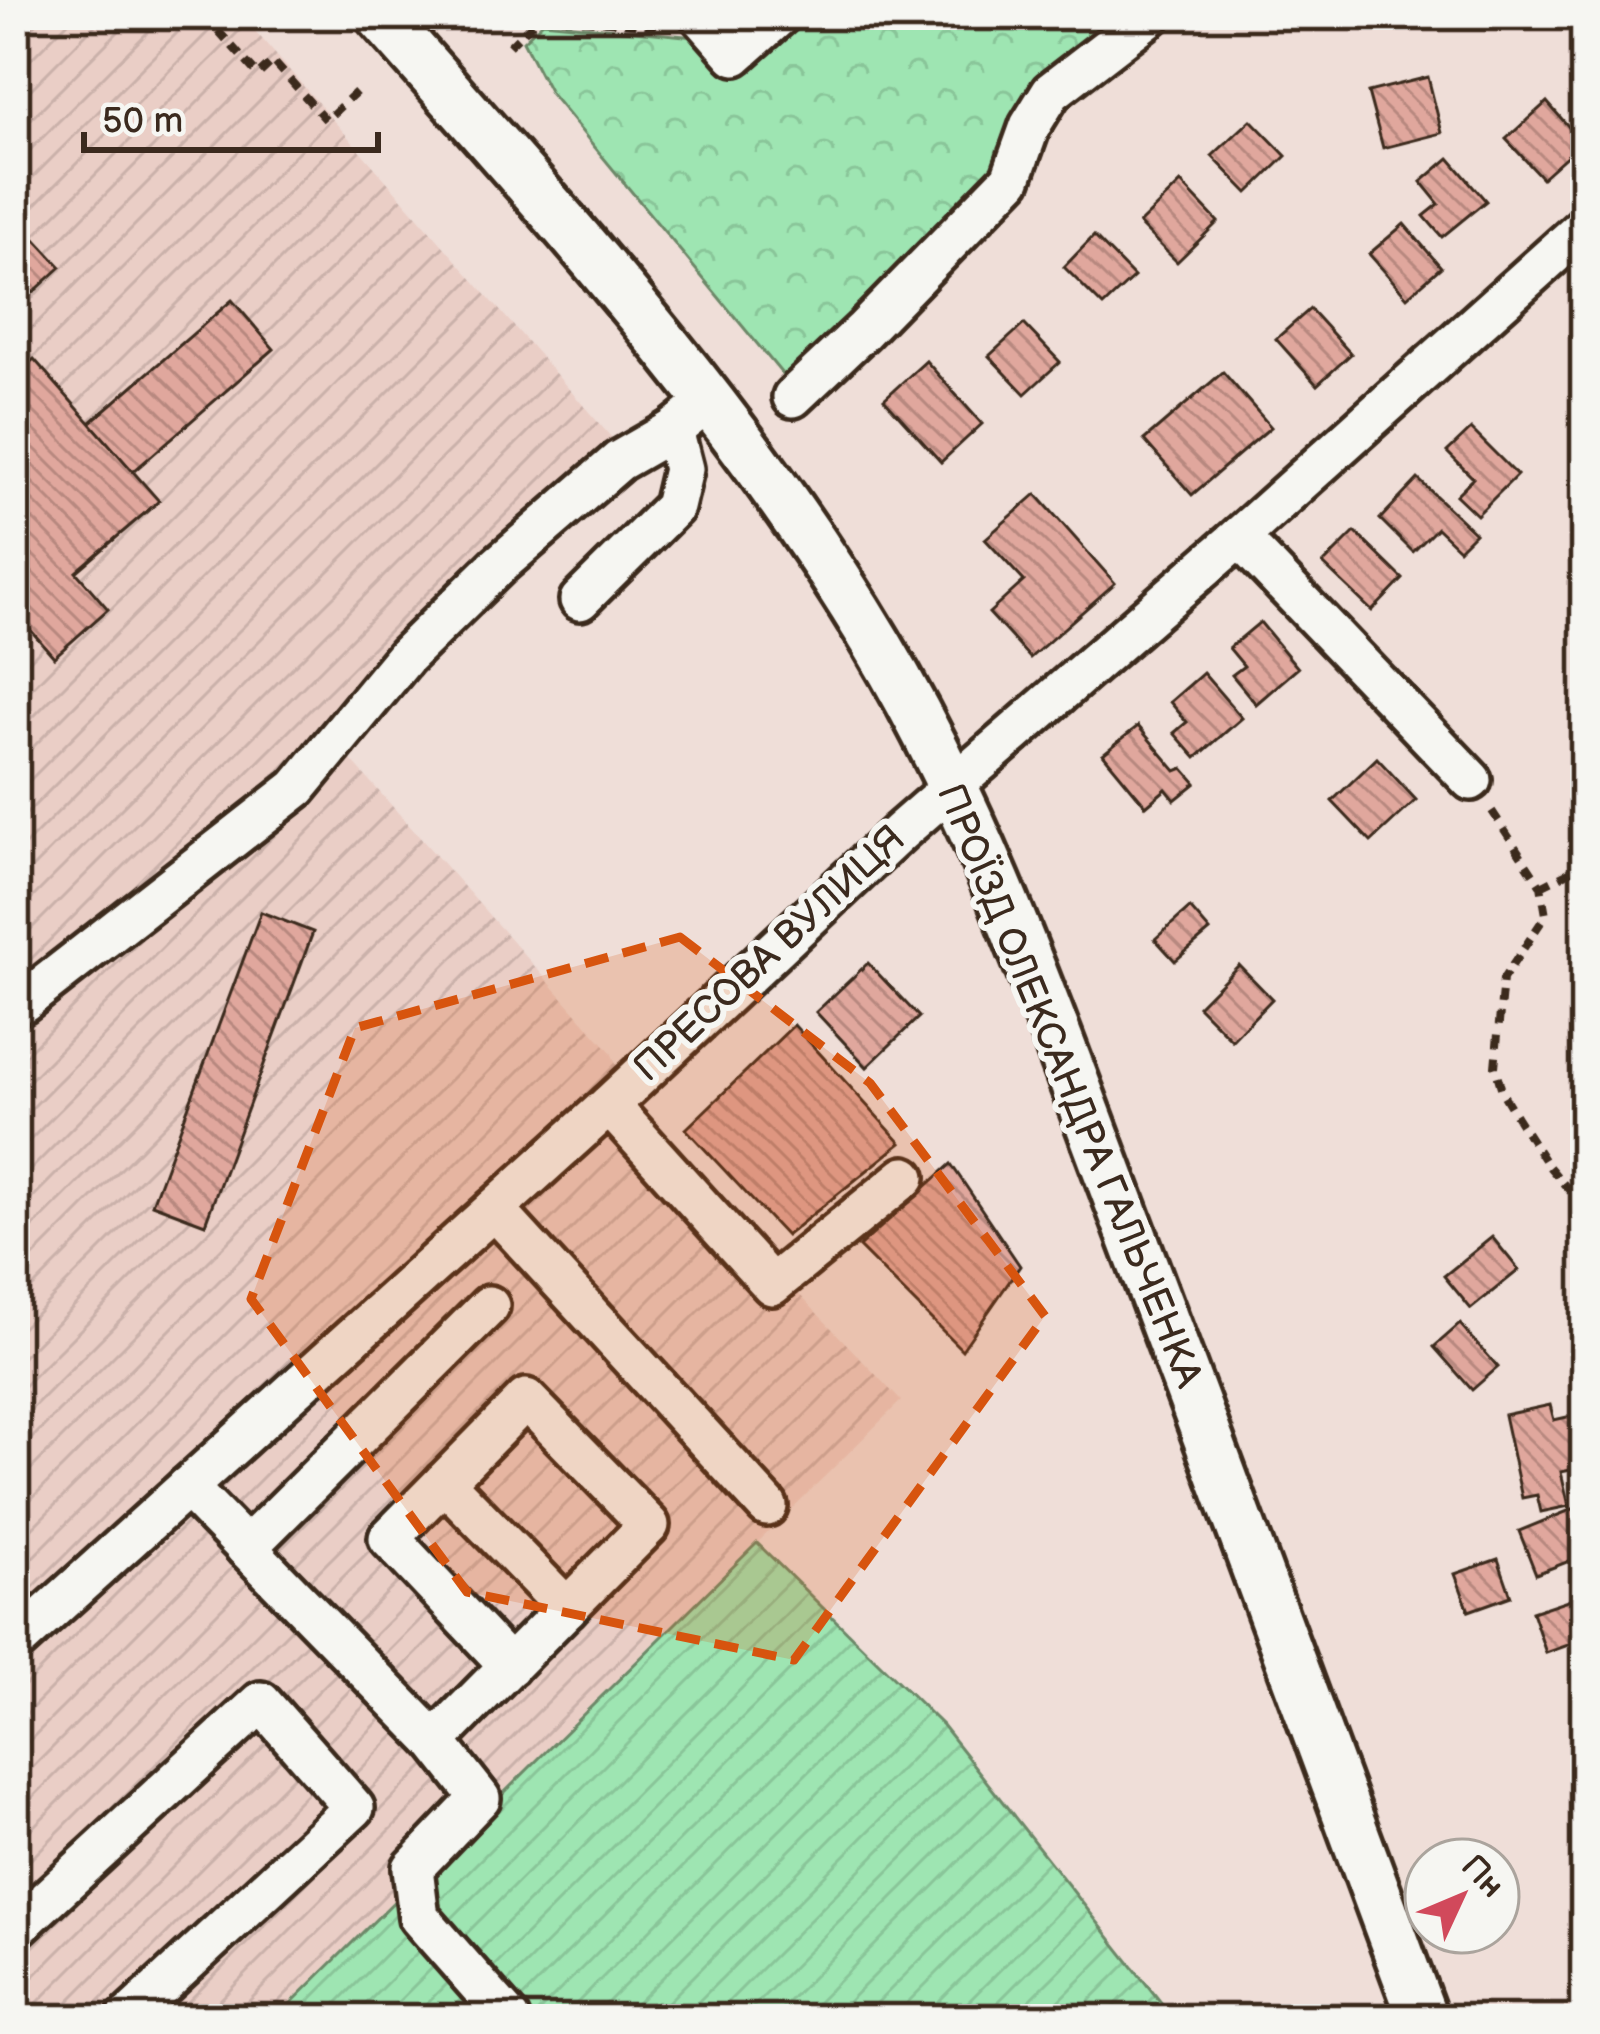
<svg xmlns="http://www.w3.org/2000/svg" width="1600" height="2034" viewBox="0 0 1600 2034" font-family="'Balsamiq Sans',sans-serif">
  <style>
    .industrial { fill: url(#industrial-furrows) }
    .forest { fill: url(#forest-crowns); stroke: #6c8868; stroke-width: 3 }
    .garden { fill: url(#garden-furrows); stroke: #6c8868; stroke-width: 3 }
    .building { fill: url(#building-back-hatch); stroke: #3b2a1e; stroke-width: 3 }
    .lines { fill: none; stroke-linecap: round; stroke-linejoin: round }
    .minor-casing { stroke: #3b2a1e; stroke-width: 48 }
    .major-casing { stroke: #3b2a1e; stroke-width: 57 }
    .path { stroke: #3b2a1e; stroke-width: 8; stroke-dasharray: 12 9; stroke-linecap: butt }
    .minor { stroke: #f6f6f2; stroke-width: 39 }
    .major { stroke: #f6f6f2; stroke-width: 48 }
    .marked { fill: #d7540e; fill-opacity: 0.2; stroke: #d7540e; stroke-width: 9; stroke-dasharray: 24 15; stroke-linejoin: round }
    .labels { text-anchor: middle; dominant-baseline: central; stroke-width: 12; stroke-linejoin: round; paint-order: stroke }
    .street-label { font-size: 39px; fill: #3b2a1e; stroke: #f6f6f2 }
  </style>
  <defs>
    <pattern id="industrial-furrows" width="10" height="10" patternUnits="userSpaceOnUse" patternTransform="scale(3)"><rect width="10" height="10" fill="#eacec6"/><path d="M-1 1l2-2M0 10L10 0M9 11l2-2" fill="none" stroke="#cab1aa"/></pattern>
    <pattern id="forest-crowns" width="20" height="18" patternUnits="userSpaceOnUse" patternTransform="scale(3)"><rect width="20" height="18" fill="#9ee5b2"/><path d="M2 6a3 3 0 1 1 6 0M12 15a3 3 0 1 1 6 0" fill="none" stroke="#89c599"/></pattern>
    <pattern id="garden-furrows" width="10" height="10" patternUnits="userSpaceOnUse" patternTransform="scale(3)"><rect width="10" height="10" fill="#9ee5b2"/><path d="M-1 1l2-2M0 10L10 0M9 11l2-2" fill="none" stroke="#89c599"/></pattern>
    <pattern id="building-back-hatch" width="6" height="6" patternUnits="userSpaceOnUse" patternTransform="scale(3)"><rect width="6" height="6" fill="#e0a79d"/><path d="M-1 5l2 2M0 0l6 6M5-1l2 2" fill="none" stroke="#b7887f"/></pattern>
  </defs>
  <rect width="100%" height="100%" fill="#efded8"/>
  <filter id="ink" filterUnits="userSpaceOnUse"><feTurbulence type="fractalNoise" baseFrequency=".00833" numOctaves="2"/><feDisplacementMap in="SourceGraphic" scale="24" xChannelSelector="R" yChannelSelector="G"/><feConvolveMatrix kernelMatrix="1 2 1 2 8 2 1 2 1" color-interpolation-filters="sRGB"/></filter>
  <g filter="url(#ink)">
    <path class="industrial" d="M15,15H241L618,445L319,724L611,1052L644,1132L901,1401L275,2019H15Z"/>
    <path class="forest" d="M789,15H1137L1015,154L792,386L550,93L523,41L543,22L705,38Z"/>
    <path class="garden" d="M757,1543L942,1725L1174,2019H275Z"/>
    <g class="building">
      <path d="M719,15H771L742,36Z"/>
      <path d="M1428,77L1442,133L1383,148L1368,92Z"/>
      <path d="M1547,102L1582,142L1542,178L1506,139Z"/>
      <path d="M1251,120L1286,156L1248,193L1212,156Z"/>
      <path d="M1449,158L1486,201L1442,237L1424,216L1439,204L1421,182Z"/>
      <path d="M1181,183L1218,222L1177,262L1139,224Z"/>
      <path d="M1404,224L1441,267L1407,297L1369,254Z"/>
      <path d="M23,226L61,267L15,309V233Z"/>
      <path d="M1094,236L1134,277L1103,306L1064,267Z"/>
      <path d="M232,300L274,349L133,472L90,423Z"/>
      <path d="M1310,309L1351,354L1317,385L1276,339Z"/>
      <path d="M1024,324L1060,362L1025,394L989,356Z"/>
      <path d="M34,359L159,501L76,572L108,609L54,657L15,612V375Z"/>
      <path d="M926,361L982,424L941,462L884,399Z"/>
      <path d="M1223,372L1271,427L1192,495L1144,440Z"/>
      <path d="M1471,429L1517,475L1477,515L1456,495L1473,478L1447,452Z"/>
      <path d="M1418,479L1475,533L1459,549L1437,528L1413,552L1380,519Z"/>
      <path d="M1036,494L1115,583L1030,658L989,613L1024,581L985,539Z"/>
      <path d="M1355,532L1403,579L1372,611L1323,564Z"/>
      <path d="M1260,622L1298,668L1256,704L1232,675L1244,666L1229,648Z"/>
      <path d="M1203,673L1242,718L1196,758L1174,733L1187,722L1170,702Z"/>
      <path d="M1138,726L1176,771L1183,768L1196,783L1175,800L1166,789L1146,806L1103,754Z"/>
      <path d="M1377,758L1416,800L1371,842L1332,801Z"/>
      <path d="M1190,908L1210,931L1175,961L1155,939Z"/>
      <path d="M261,912L313,932L205,1224L152,1204Z"/>
      <path d="M868,963L919,1017L867,1067L816,1012Z"/>
      <path d="M1239,965L1272,999L1232,1040L1198,1006Z"/>
      <path d="M794,1025L901,1143L786,1236L686,1129Z"/>
      <path d="M951,1164L1020,1266L962,1350L859,1247Z"/>
      <path d="M1492,1237L1519,1270L1471,1309L1444,1276Z"/>
      <path d="M1460,1324L1498,1367L1472,1390L1434,1347Z"/>
      <path d="M1550,1405L1554,1420L1585,1413V1467L1561,1472L1569,1506L1541,1512L1537,1495L1522,1498L1504,1415Z"/>
      <path d="M1585,1504V1555L1536,1574L1519,1531Z"/>
      <path d="M1498,1559L1511,1596L1469,1611L1455,1574Z"/>
      <path d="M1585,1594V1639L1546,1653L1532,1612Z"/>
    </g>
    <g class="lines">
      <defs>
        <g id="minor">
          <path d="M700,15L735,55L780,15"/>
          <path d="M793,397L863,331L1011,179L1030,126L1051,92L1151,15"/>
          <path d="M1239,537L1471,780"/>
          <path d="M580,600L674,507L683,469L673,430L693,414"/>
          <path d="M15,998L23,1002L297,788L406,656L499,565L619,461L673,430"/>
          <path d="M609,1105L772,1285L905,1177"/>
          <path d="M494,1209L767,1506"/>
          <path d="M444,1482L567,1608"/>
          <path d="M187,1487L435,1741L480,1798L413,1868L419,1917L509,2019"/>
          <path d="M246,1548L489,1306"/>
          <path d="M15,1643L609,1105L900,832L1239,537L1585,226"/>
          <path d="M435,1741L649,1525L526,1399L389,1538L510,1666"/>
          <path d="M15,1929L261,1702L354,1808L126,2019"/>
        </g>
        <path id="major" d="M380,15C558,216 739,413 877,644C981,818 1048,1013 1119,1201C1222,1473 1322,1746 1423,2019"/>
      </defs>
      <use href="#minor" class="minor-casing"/>
      <use href="#major" class="major-casing"/>
      <g class="path">
        <path d="M204,15L258,75L273,61L326,120L356,92"/>
        <path d="M540,16L664,27"/>
        <path d="M509,46L540,16"/>
        <path d="M1492,811L1541,886L1546,915L1503,979L1495,1067L1503,1094L1518,1119L1546,1163L1585,1209"/>
        <path d="M1541,886L1585,864"/>
      </g>
      <use href="#minor" class="minor"/>
      <use href="#major" class="major"/>
    </g>
  </g>
  <path class="marked" d="M680,937L870,1083L1045,1316L794,1660L467,1592L251,1299L355,1028Z"/>
  <g class="labels">
    <g class="street-label">
      <text transform="translate(770 954) rotate(-43)">ПРЕСОВА ВУЛИЦЯ</text>
      <text transform="translate(1069 1086) rotate(68)">ПРОЇЗД ОЛЕКСАНДРА ГАЛЬЧЕНКА</text>
    </g>
  </g>
  <rect width="1600" height="2034" fill="none" stroke="#f6f6f2" stroke-width="60"/>
  <rect x="30" y="30" width="1540" height="1974" fill="none" stroke="#3b2a1e" stroke-width="4.5" filter="url(#ink)"/>
  <g transform="translate(1462 1896) rotate(46)"><circle r="57" fill="#f6f6f2" stroke="#aba49d" stroke-width="3"/>
  <path d="M0-9L21 45L0 30L-21 45Z" fill="#d1495b"/>
  <text y="-18" font-size="33" font-weight="bold" text-anchor="middle" fill="#3b2a1e">Пн</text>
  </g>
  <path d="M84 132v18h294v-18" fill="none" stroke="#3b2a1e" stroke-width="6"/>
  <text x="102" y="132" font-size="36" fill="#3b2a1e" stroke="#f6f6f2" stroke-width="9" paint-order="stroke">50 m</text>
</svg>
